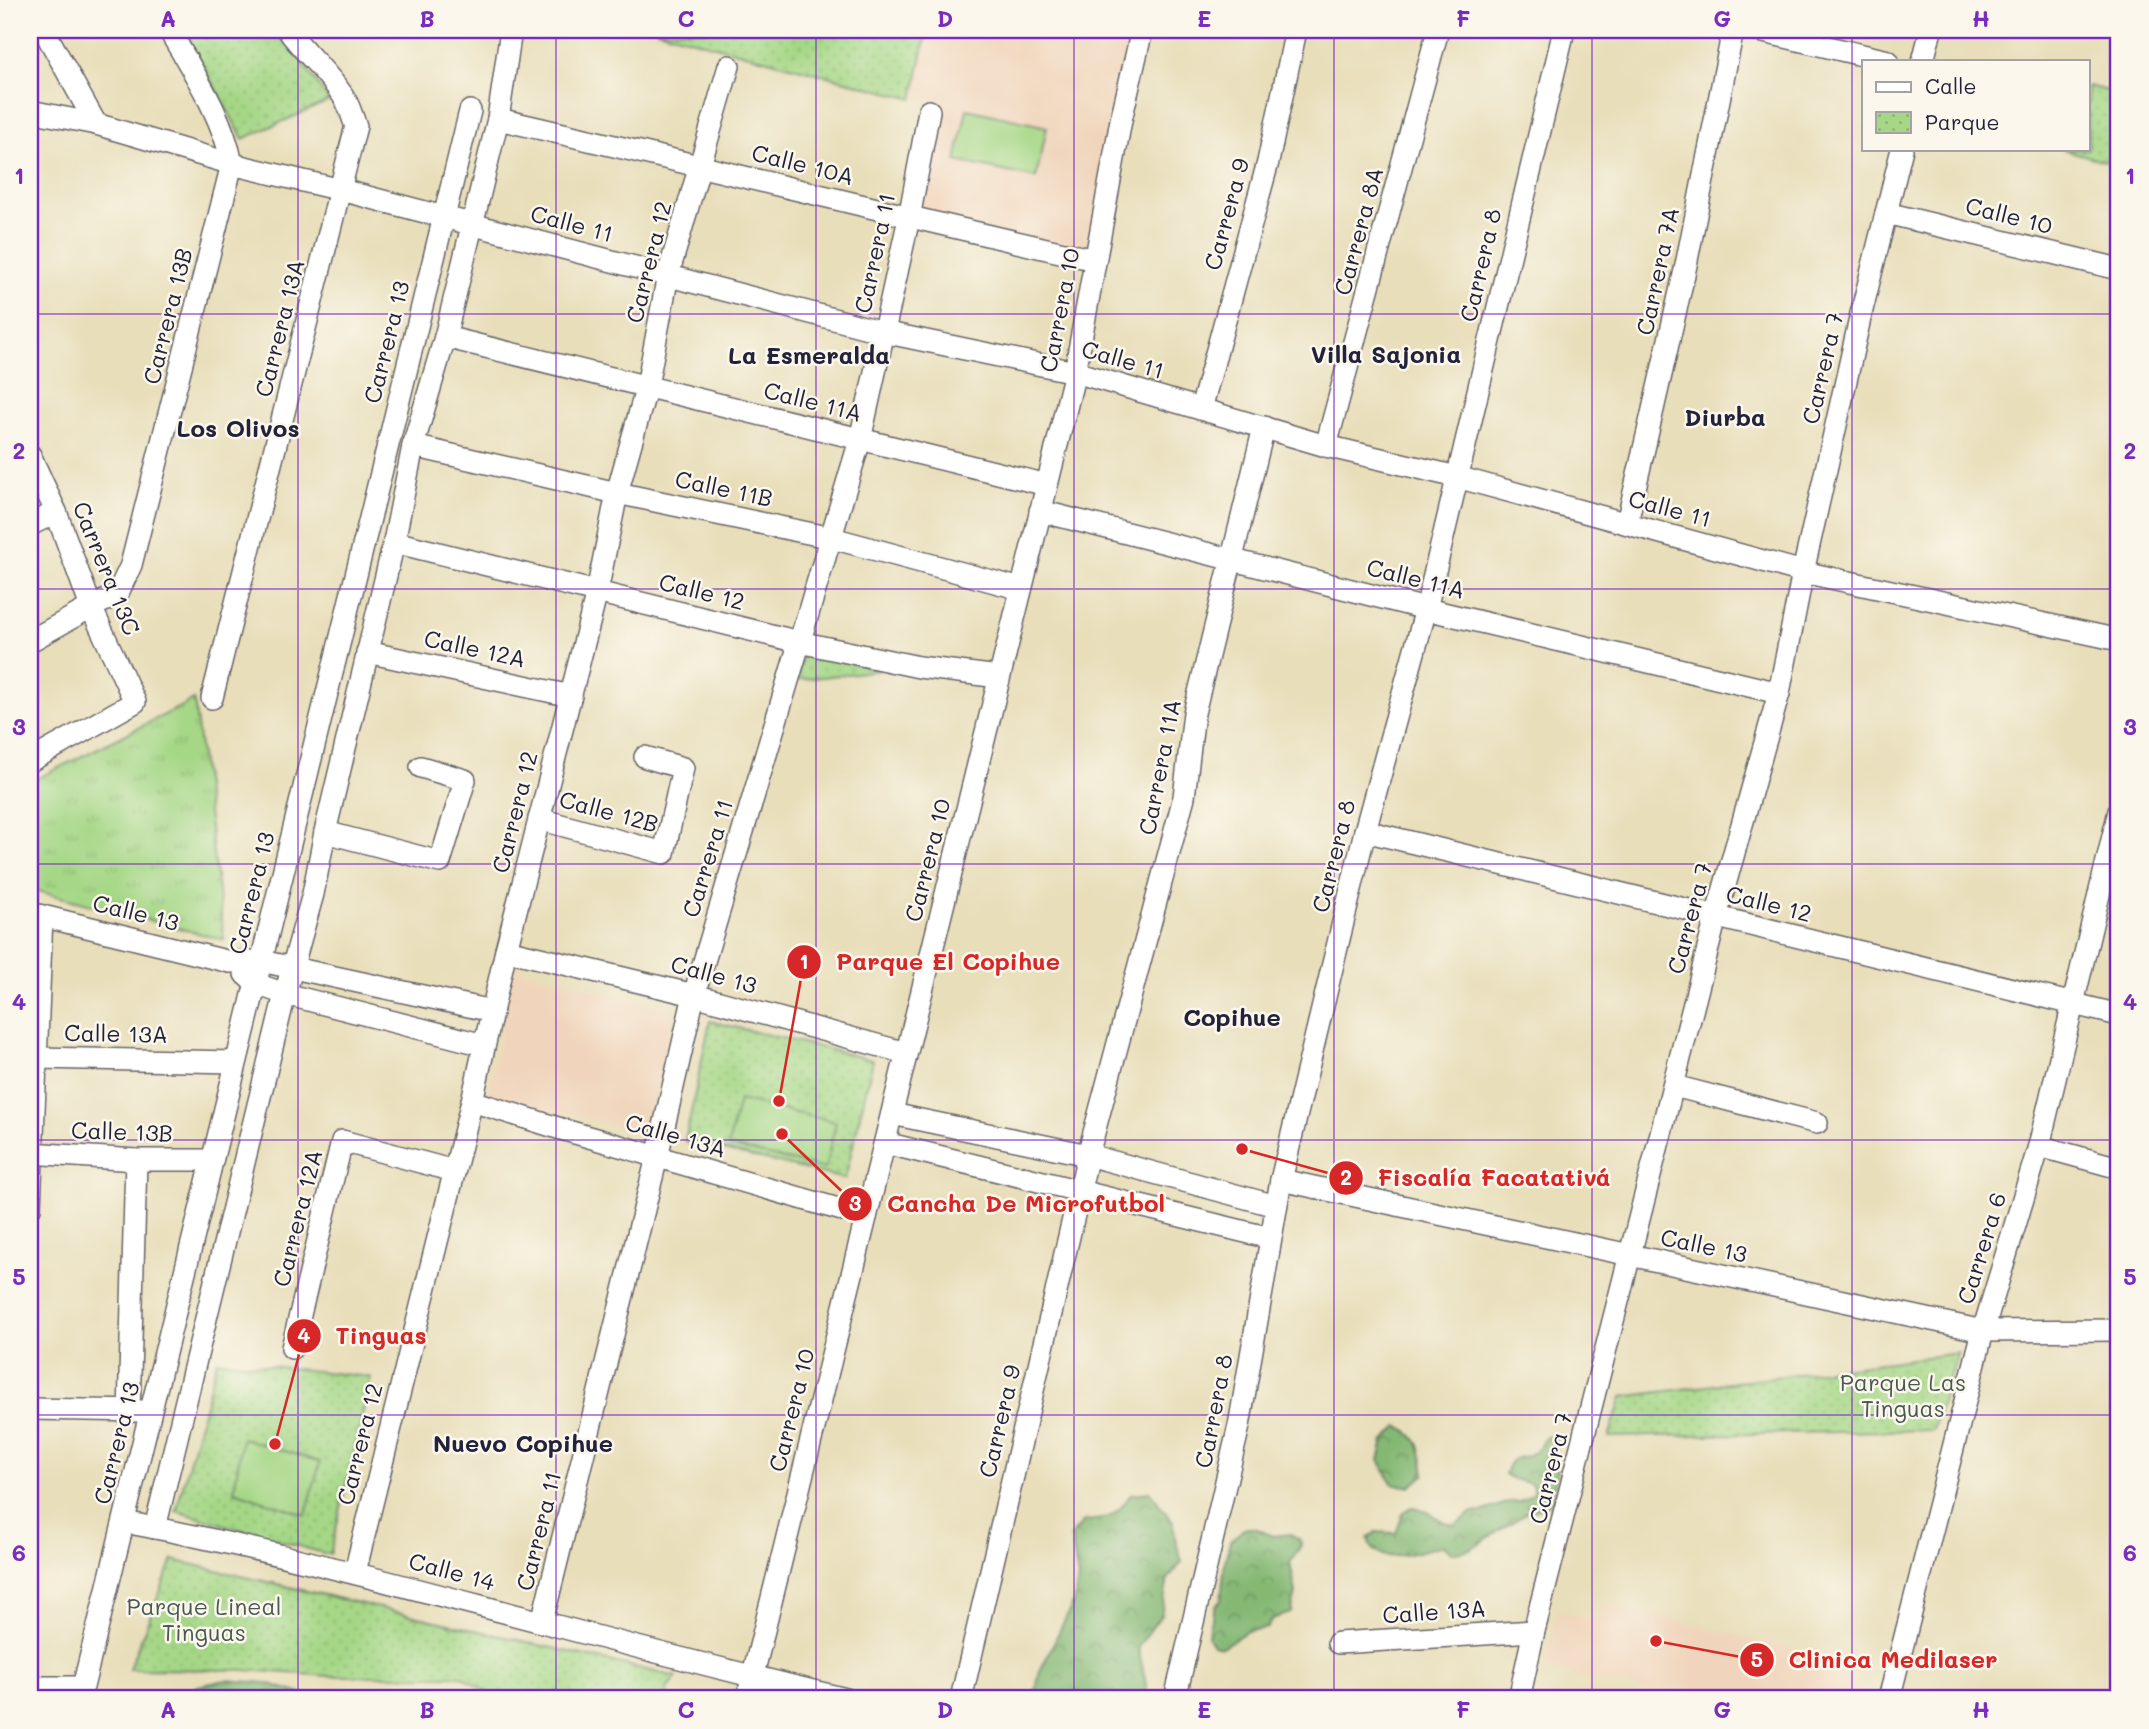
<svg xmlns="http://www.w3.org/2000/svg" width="2149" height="1729" viewBox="0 0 2149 1729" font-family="Mali,sans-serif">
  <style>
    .built { fill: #f0d5bc }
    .grass { fill: url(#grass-tufts); stroke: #647c60; stroke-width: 2 }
    .forest { fill: url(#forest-crowns); stroke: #536d57; stroke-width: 2 }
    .park { fill: url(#park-dots); stroke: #647c60; stroke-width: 2 }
    .pitch { fill: #a5d786; stroke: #647c60; stroke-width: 2 }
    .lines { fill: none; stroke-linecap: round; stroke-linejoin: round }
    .minor-casing { stroke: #676467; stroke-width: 24 }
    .minor { stroke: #fff; stroke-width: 21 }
    .grid { fill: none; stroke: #7b2cbf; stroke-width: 2; stroke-opacity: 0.55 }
    .labels { text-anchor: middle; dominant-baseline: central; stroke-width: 5; stroke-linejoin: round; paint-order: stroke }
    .street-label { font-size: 23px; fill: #22223b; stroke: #fbf7ec }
    .park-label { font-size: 23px; fill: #495852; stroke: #fbf7ec }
    .neighbourhood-label { font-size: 24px; font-weight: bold; fill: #22223b; stroke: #fbf7ec }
    .leader { fill: none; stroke: #d62828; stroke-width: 2.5 }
    .callout-dot { fill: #d62828; stroke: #fbf7ec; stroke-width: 2.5 }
    .mark-label { font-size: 21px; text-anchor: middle; font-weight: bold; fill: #fff }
    .callout-label { font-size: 24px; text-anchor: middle; font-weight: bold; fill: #d62828; stroke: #fbf7ec; stroke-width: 5; stroke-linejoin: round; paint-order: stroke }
    .neatline { fill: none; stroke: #7b2cbf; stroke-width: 2.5 }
    .grid-label { font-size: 23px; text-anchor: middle; font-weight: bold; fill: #7b2cbf }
  </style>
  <defs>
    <pattern id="grass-tufts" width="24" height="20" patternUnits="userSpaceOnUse" patternTransform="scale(1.75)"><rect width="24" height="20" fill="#a5d786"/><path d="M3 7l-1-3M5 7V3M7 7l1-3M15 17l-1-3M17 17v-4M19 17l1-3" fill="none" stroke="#8eb875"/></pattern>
    <pattern id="forest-crowns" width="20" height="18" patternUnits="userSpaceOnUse" patternTransform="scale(1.75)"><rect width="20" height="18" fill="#84b873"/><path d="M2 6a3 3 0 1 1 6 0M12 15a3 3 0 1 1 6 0" fill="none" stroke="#6c9560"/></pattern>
    <pattern id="park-dots" width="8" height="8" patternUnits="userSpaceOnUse" patternTransform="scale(1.75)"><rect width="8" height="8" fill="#a5d786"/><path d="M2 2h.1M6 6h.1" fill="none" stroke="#8eb875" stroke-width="1.8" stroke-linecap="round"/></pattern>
  </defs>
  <rect width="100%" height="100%" fill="#fbf7ec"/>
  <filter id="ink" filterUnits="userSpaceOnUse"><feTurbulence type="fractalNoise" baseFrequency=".0143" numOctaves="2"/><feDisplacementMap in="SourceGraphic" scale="14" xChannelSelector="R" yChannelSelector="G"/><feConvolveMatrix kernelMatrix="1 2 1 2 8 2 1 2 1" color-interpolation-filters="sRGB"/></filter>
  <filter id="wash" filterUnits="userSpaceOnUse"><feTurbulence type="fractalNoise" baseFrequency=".00686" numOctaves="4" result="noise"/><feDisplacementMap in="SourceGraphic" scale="28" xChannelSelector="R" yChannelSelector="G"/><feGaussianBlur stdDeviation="1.57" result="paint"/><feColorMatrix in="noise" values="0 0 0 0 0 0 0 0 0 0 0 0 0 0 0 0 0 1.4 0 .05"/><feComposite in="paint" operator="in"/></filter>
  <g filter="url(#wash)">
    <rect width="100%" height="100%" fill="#e8deba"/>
    <g class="built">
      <path d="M927,30H1128L1095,260L909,218L936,103L913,99Z"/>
      <path d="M513,969L674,1010L646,1134L489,1093Z"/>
      <path d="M1602,1604L1851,1662L1848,1673L1856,1684L1857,1699H1682L1545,1668L1557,1611L1598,1620Z"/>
    </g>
    <path class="grass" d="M194,700L224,940L30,889V782Z"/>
    <g class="forest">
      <path d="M1398,1426C1422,1439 1421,1448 1425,1474L1410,1487L1392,1483L1379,1460L1384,1441Z"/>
      <path d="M1556,1436L1557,1446L1550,1465L1558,1470L1554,1487V1498L1548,1505L1530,1511L1470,1549L1451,1553L1445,1545C1420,1549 1376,1572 1368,1538L1376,1532L1396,1533L1403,1514L1411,1507C1430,1508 1437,1523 1455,1525L1471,1513L1481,1512L1509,1502H1519L1534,1493L1532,1484L1513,1479L1505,1474C1512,1450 1521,1463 1535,1451C1539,1448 1543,1442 1546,1437Z"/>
      <path d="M1150,1492L1173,1522L1176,1542L1182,1562L1168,1579L1161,1615L1138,1647L1146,1684V1699H1034L1040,1671L1075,1599L1078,1578L1071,1536L1084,1521C1110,1520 1117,1515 1131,1494Z"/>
      <path d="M1245,1528H1255L1272,1536L1291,1534L1300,1540L1301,1545L1290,1563L1296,1593L1291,1613L1272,1619L1267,1628L1247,1631L1222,1647L1213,1645L1208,1637L1209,1627L1215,1607L1221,1600L1225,1561L1230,1541Z"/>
      <path d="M226,1680L267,1683L305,1695H335L385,1690H426L452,1699H174L198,1686Z"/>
    </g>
    <g class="park">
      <path d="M184,30H280L329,101L243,139Z"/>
      <path d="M656,30H927L913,99Z"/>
      <path d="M2088,86L2119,94V165L2062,149H2088Z"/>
      <path d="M804,650L880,670L797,680Z"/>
      <path d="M710,1021L873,1060L845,1179L685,1141Z"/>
      <path d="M1958,1353L1933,1430L1609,1437L1622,1397Z"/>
      <path d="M217,1360L371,1377L330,1555L176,1511Z"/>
      <path d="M173,1560L677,1677L666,1690L669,1699H497L462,1676H329L243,1670L129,1669Z"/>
    </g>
    <g class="pitch">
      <path d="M967,109L1047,127L1036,178L956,161Z"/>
      <path d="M739,1100L836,1122L825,1169L728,1146Z"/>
      <path d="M242,1438L320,1462L306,1515L234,1491Z"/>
    </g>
  </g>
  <g filter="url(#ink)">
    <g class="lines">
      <defs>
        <g id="minor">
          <path d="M44,30L96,124"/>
          <path d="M1755,30L1888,61"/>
          <path d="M1923,61L1931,30"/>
          <path d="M30,111L96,124L232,164L341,190L883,332L1075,372L1326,446L1457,477L1803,572L2119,640"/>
          <path d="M498,119C697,164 895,215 1095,260"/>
          <path d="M1886,213L2119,269"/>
          <path d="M445,337L1047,485"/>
          <path d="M1201,409L1268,162L1296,30"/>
          <path d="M413,446L617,493L832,538L1021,589"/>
          <path d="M1326,446L1438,30"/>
          <path d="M30,455L56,512L91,607L135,702L30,761"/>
          <path d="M1040,511L1426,609L1779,693"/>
          <path d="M1627,523L1685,270L1733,30"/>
          <path d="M30,525L56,512"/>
          <path d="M394,542L799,642L919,667L999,677"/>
          <path d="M30,641L91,607L117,595L131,565L232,164C223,116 193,72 169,30"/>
          <path d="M367,652L571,696"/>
          <path d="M212,698L356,126C352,117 350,107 345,99C330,74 305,54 288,30"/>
          <path d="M539,819L664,853L683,768L645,757"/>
          <path d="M1365,831L2119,1015"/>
          <path d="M325,832L440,862L465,780L421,767"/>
          <path d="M30,913L230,962L261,961L492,1011"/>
          <path d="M506,950L694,995L906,1053"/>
          <path d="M245,974L256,984L285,994L484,1045"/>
          <path d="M36,1058L236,1062"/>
          <path d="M1674,1086L1817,1123"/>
          <path d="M472,1101L561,1129L866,1217"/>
          <path d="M892,1114L1088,1155L1276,1206"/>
          <path d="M885,1143L1270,1238"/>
          <path d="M2039,1146L2119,1168"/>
          <path d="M30,1153L136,1160H212"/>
          <path d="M1281,1180L1983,1331L2119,1330"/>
          <path d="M30,1208L42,916"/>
          <path d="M292,1348L342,1141L454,1171"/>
          <path d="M30,1409L142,1411"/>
          <path d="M129,1412L136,1160"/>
          <path d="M124,1522C265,1548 403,1586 542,1622C643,1649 745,1675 846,1699"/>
          <path d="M155,1528L285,994L313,894L325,832L394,542L413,446L445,337L498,119L511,30"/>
          <path d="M355,1572L472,1101L506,950L597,592L617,493L647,386L668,275L729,66"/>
          <path d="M542,1622L657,1157L694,995L860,440L909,218L929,111"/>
          <path d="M1338,1643L1534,1631"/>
          <path d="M30,1687H83L470,111"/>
          <path d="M747,1699L1075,372L1121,120L1142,30"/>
          <path d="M961,1699L1088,1155L1184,797L1194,713L1264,427"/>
          <path d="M1175,1699L1239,1426L1281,1180L1365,831L1426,609L1564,30"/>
          <path d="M1519,1699L1534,1631L1716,917L1779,693L1803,572L1861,314L1902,149"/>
          <path d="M1889,1699L1983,1331L2039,1146L2119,811"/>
        </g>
      </defs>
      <use href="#minor" class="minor-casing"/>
      <use href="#minor" class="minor"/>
    </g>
  </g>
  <path class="grid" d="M298,30V1699M556,30V1699M816,30V1699M1074,30V1699M1334,30V1699M1592,30V1699M1852,30V1699M30,314H2119M30,589H2119M30,864H2119M30,1140H2119M30,1415H2119"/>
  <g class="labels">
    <g class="street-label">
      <text transform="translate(803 164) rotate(14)">Calle 10A</text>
      <text transform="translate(1226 214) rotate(-75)">Carrera 9</text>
      <text transform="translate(2009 215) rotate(14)">Calle 10</text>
      <text transform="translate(572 223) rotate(15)">Calle 11</text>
      <text transform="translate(1358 231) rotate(-75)">Carrera 8A</text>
      <text transform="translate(874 253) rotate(-78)">Carrera 11</text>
      <text transform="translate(648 262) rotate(-76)">Carrera 12</text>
      <text transform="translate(1480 265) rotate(-77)">Carrera 8</text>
      <text transform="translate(1657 271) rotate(-78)">Carrera 7A</text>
      <text transform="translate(1059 310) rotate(-79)">Carrera 10</text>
      <text transform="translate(167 316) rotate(-76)">Carrera 13B</text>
      <text transform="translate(279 328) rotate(-76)">Carrera 13A</text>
      <text transform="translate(386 342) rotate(-76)">Carrera 13</text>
      <text transform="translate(1123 359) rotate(16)">Calle 11</text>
      <text transform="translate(1822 368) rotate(-77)">Carrera 7</text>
      <text transform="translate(813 401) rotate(14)">Calle 11A</text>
      <text transform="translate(724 488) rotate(12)">Calle 11B</text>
      <text transform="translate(1670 508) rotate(15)">Calle 11</text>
      <text transform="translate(107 568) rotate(68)">Carrera 13C</text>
      <text transform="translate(1416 578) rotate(14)">Calle 11A</text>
      <text transform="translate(702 591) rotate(14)">Calle 12</text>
      <text transform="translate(475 648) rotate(12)">Calle 12A</text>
      <text transform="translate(1159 767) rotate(-79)">Carrera 11A</text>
      <text transform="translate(609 811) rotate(15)">Calle 12B</text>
      <text transform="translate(514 812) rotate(-76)">Carrera 12</text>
      <text transform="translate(1333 856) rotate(-76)">Carrera 8</text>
      <text transform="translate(707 858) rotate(-73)">Carrera 11</text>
      <text transform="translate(927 860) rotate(-76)">Carrera 10</text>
      <text transform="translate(251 893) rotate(-76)">Carrera 13</text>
      <text transform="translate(1769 903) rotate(14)">Calle 12</text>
      <text transform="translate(136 912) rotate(14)">Calle 13</text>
      <text transform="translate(1689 918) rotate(-75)">Carrera 7</text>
      <text transform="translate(714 974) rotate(15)">Calle 13</text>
      <text transform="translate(116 1033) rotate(1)">Calle 13A</text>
      <text transform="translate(122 1131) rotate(2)">Calle 13B</text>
      <text transform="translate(676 1135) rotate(16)">Calle 13A</text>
      <text transform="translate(297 1218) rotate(-76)">Carrera 12A</text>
      <text transform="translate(1704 1245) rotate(12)">Calle 13</text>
      <text transform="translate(1981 1248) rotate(-73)">Carrera 6</text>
      <text transform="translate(791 1410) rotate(-76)">Carrera 10</text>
      <text transform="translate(1213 1411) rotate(-79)">Carrera 8</text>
      <text transform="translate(999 1421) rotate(-77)">Carrera 9</text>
      <text transform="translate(116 1443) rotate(-76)">Carrera 13</text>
      <text transform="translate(359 1444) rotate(-76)">Carrera 12</text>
      <text transform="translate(1550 1468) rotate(-76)">Carrera 7</text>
      <text transform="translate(538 1531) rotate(-76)">Carrera 11</text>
      <text transform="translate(452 1571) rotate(15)">Calle 14</text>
      <text transform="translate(1434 1611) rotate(-4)">Calle 13A</text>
    </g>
    <g class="park-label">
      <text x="1903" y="1382">Parque Las<tspan x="1903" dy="26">Tinguas</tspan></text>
      <text x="204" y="1606">Parque Lineal<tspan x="204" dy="26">Tinguas</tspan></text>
    </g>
    <g class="neighbourhood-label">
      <text x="1386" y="353">Villa Sajonia</text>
      <text x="809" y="354">La Esmeralda</text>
      <text x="1725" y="416">Diurba</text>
      <text x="238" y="427">Los Olivos</text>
      <text x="1232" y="1016">Copihue</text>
      <text x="523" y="1442">Nuevo Copihue</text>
    </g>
  </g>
  <path class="leader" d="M779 1101L804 962M1242 1149L1346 1178M782 1134L855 1204M275 1444L304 1336M1656 1641L1757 1660"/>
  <g class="callout-dot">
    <circle cx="779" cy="1101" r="7"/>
    <circle cx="1242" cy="1149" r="7"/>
    <circle cx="782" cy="1134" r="7"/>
    <circle cx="275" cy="1444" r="7"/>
    <circle cx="1656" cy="1641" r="7"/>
    <circle cx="804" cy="962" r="18"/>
    <circle cx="1346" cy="1178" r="18"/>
    <circle cx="855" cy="1204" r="18"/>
    <circle cx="304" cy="1336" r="18"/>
    <circle cx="1757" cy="1660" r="18"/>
  </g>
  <g class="mark-label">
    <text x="804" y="969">1</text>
    <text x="1346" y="1185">2</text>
    <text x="855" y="1211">3</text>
    <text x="304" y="1343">4</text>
    <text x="1757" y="1667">5</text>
  </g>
  <g class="callout-label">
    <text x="948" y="970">Parque El Copihue</text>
    <text x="1494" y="1186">Fiscalía Facatativá</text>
    <text x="1026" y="1212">Cancha De Microfutbol</text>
    <text x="381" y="1344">Tinguas</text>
    <text x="1893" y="1668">Clinica Medilaser</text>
  </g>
  <rect width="2149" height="1729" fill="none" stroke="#fbf7ec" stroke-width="77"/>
  <rect x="1862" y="60" width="228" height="91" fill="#fbf7ec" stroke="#a4a2a5" stroke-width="2"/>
  <rect x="1876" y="82" width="35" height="10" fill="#ffffff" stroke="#a4a2a5" stroke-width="2"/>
  <text x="1925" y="94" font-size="21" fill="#22223b">Calle</text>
  <rect x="1876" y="112" width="35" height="21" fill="url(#park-dots)" stroke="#a4a2a5" stroke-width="2"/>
  <text x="1925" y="130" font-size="21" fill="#22223b">Parque</text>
  <rect x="38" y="38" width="2072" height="1652" class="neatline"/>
  <g class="grid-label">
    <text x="168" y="27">A</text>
    <text x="427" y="27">B</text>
    <text x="686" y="27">C</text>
    <text x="945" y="27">D</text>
    <text x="1204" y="27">E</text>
    <text x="1463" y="27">F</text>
    <text x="1722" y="27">G</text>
    <text x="1981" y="27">H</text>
    <text x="19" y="184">1</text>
    <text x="2130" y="184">1</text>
    <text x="19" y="459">2</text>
    <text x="2130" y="459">2</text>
    <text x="19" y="735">3</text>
    <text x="2130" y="735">3</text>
    <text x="19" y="1010">4</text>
    <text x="2130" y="1010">4</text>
    <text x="19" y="1285">5</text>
    <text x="2130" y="1285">5</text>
    <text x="19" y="1561">6</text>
    <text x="2130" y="1561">6</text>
    <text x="168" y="1718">A</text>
    <text x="427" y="1718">B</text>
    <text x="686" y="1718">C</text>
    <text x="945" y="1718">D</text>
    <text x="1204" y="1718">E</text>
    <text x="1463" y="1718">F</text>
    <text x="1722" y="1718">G</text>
    <text x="1981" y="1718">H</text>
  </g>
</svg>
